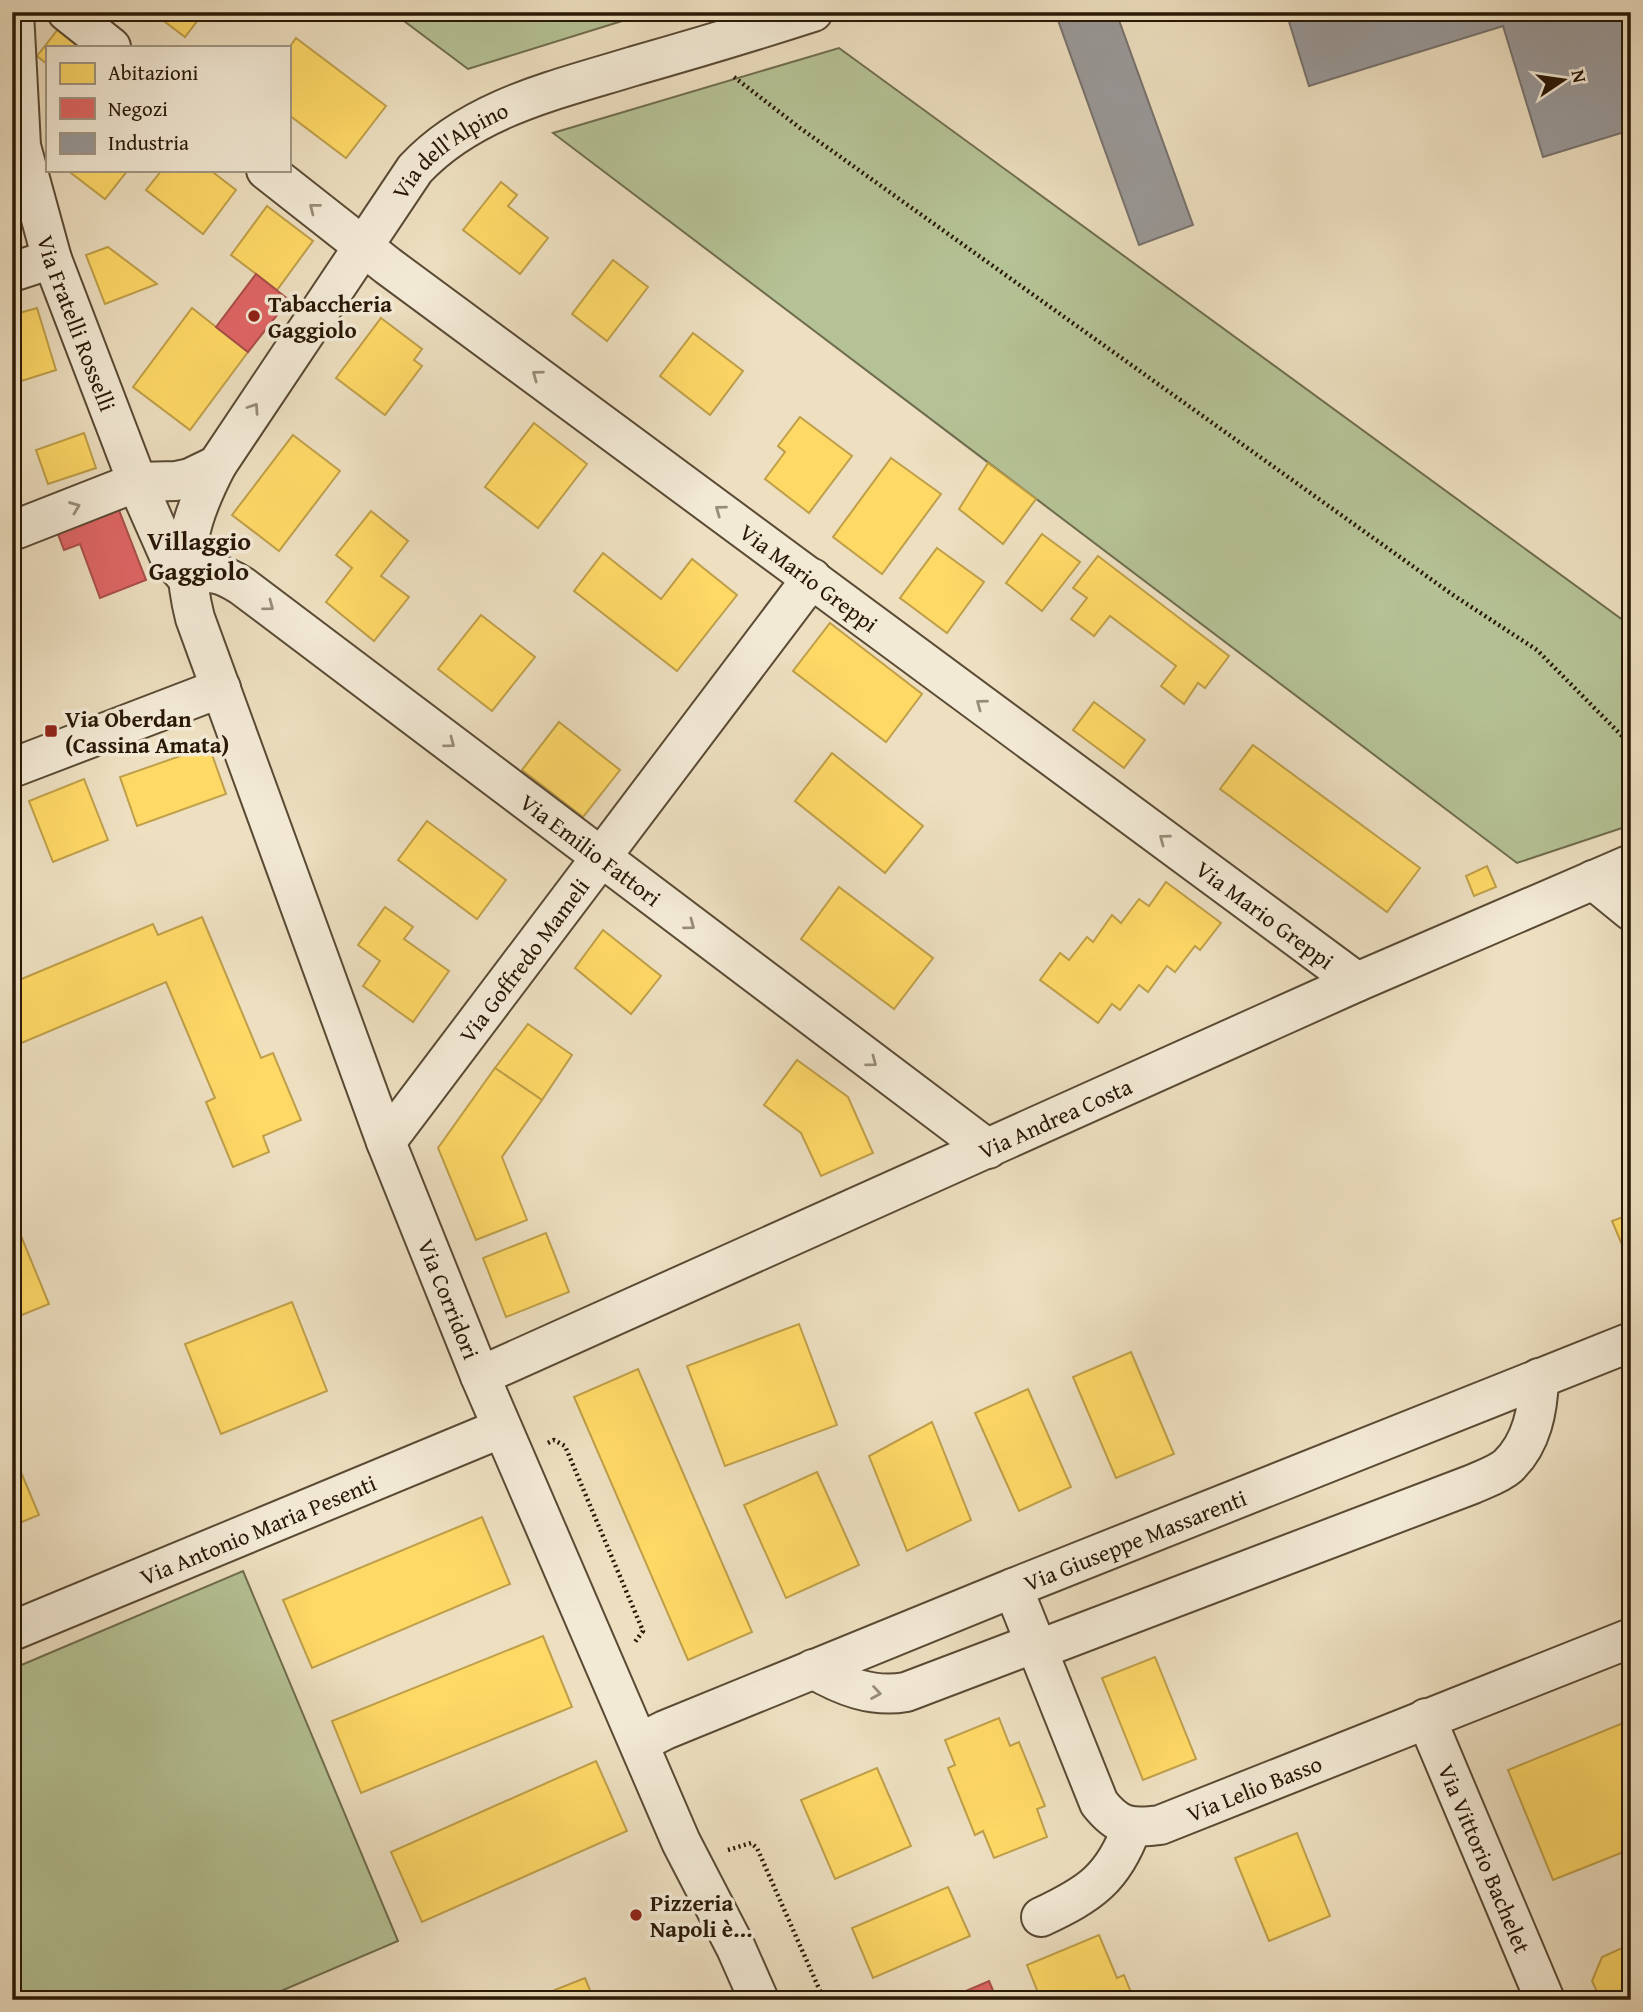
<svg xmlns="http://www.w3.org/2000/svg" width="1643" height="2012" viewBox="0 0 1643 2012" font-family="'Gentium Book Plus',serif">
  <style>
    .green { fill: #b5c295; stroke: #6f6d4e; stroke-width: 2 }
    .homes { fill: #ffd966; stroke: #bf9f49; stroke-width: 2 }
    .shops { fill: #e06666; stroke: #a94f49; stroke-width: 2 }
    .industry { fill: #999; stroke: #77726d; stroke-width: 2 }
    .lines { fill: none; stroke-linecap: round; stroke-linejoin: round }
    .minor-casing { stroke: #5a4a34; stroke-width: 42 }
    .path { stroke: #291806; stroke-width: 4.5; stroke-dasharray: 2 3.5; stroke-linecap: butt }
    .minor { stroke: #f3ead6; stroke-width: 38 }
    .oneway { stroke: #988c78 }
    .poi-dot { fill: #8f2418; stroke: #f3ead6; stroke-width: 2.5 }
    .labels { text-anchor: middle; dominant-baseline: central; stroke-width: 7; stroke-linejoin: round; paint-order: stroke }
    .street-label { font-size: 23px; fill: #291806; stroke: #f3ead6 }
    .poi-label { font-size: 23px; font-weight: bold; fill: #291806; stroke: #f3ead6; text-anchor: start }
    .quarter-label { font-size: 26px; font-weight: bold; fill: #291806; stroke: #f3ead6 }
  </style>
  <rect width="100%" height="100%" fill="#eddfc0"/>
  <filter id="stains"><feTurbulence type="fractalNoise" baseFrequency=".00286" numOctaves="4"/><feColorMatrix values="0 0 0 0 .2 0 0 0 0 .09 0 0 0 0 .02 0 0 0 .5 -.17"/></filter>
  <radialGradient id="worn" r=".72"><stop offset=".6" stop-color="#630" stop-opacity="0"/><stop offset="1" stop-color="#630" stop-opacity=".3"/></radialGradient>
  <g class="green">
    <path d="M392,12H651L468,69Z"/>
    <path d="M839,48L1631,626V825L1517,863L553,133Z"/>
    <path d="M243,1571L398,1941L260,2000H12V1669Z"/>
  </g>
  <g class="homes">
    <path d="M152,12H204L185,37Z"/>
    <path d="M59,28L84,47H47V64L37,56Z"/>
    <path d="M296,38L386,106L346,158L289,115V48Z"/>
    <path d="M67,170H128L105,199Z"/>
    <path d="M162,170H210L236,190L203,234L146,190Z"/>
    <path d="M501,182L517,195L508,206L548,238L520,274L463,230Z"/>
    <path d="M267,206L313,241L277,290L231,255Z"/>
    <path d="M108,247L157,284L105,304L86,255Z"/>
    <path d="M613,260L648,287L607,341L572,314Z"/>
    <path d="M37,308L56,370L12,384V315Z"/>
    <path d="M192,308L248,352L190,430L133,387Z"/>
    <path d="M381,318L422,349L414,360L422,366L385,415L336,378Z"/>
    <path d="M693,333L743,371L710,415L660,376Z"/>
    <path d="M800,417L852,456L809,513L765,479L785,452L778,446Z"/>
    <path d="M534,423L587,464L538,528L485,487Z"/>
    <path d="M84,433L96,468L48,484L36,450Z"/>
    <path d="M293,435L340,471L279,551L232,515Z"/>
    <path d="M891,458L941,494L882,574L833,537Z"/>
    <path d="M988,463L1036,499L1003,544L959,509Z"/>
    <path d="M371,511L408,541L381,576L409,597L374,641L326,602L352,568L336,555Z"/>
    <path d="M1042,534L1080,562L1042,611L1006,583Z"/>
    <path d="M937,548L984,582L947,633L900,598Z"/>
    <path d="M603,553L661,599L692,559L737,595L677,671L574,591Z"/>
    <path d="M1098,556L1229,656L1205,688L1198,683L1184,704L1161,686L1176,666L1110,616L1094,636L1071,619L1087,598L1073,588Z"/>
    <path d="M481,615L535,657L492,711L438,669Z"/>
    <path d="M830,623L922,694L886,742L793,671Z"/>
    <path d="M1094,702L1145,740L1124,768L1073,730Z"/>
    <path d="M559,722L620,770L583,817L522,770Z"/>
    <path d="M1253,745L1420,868L1387,912L1220,789Z"/>
    <path d="M209,746L226,794L137,826L120,777Z"/>
    <path d="M832,753L923,826L885,873L795,801Z"/>
    <path d="M84,779L108,840L53,862L29,801Z"/>
    <path d="M427,821L506,880L477,919L398,860Z"/>
    <path d="M1487,866L1496,887L1474,896L1466,876Z"/>
    <path d="M1166,882L1221,923L1200,950L1195,946L1175,972L1167,966L1148,992L1139,985L1120,1010L1112,1004L1098,1023L1040,980L1060,953L1069,960L1087,937L1093,942L1112,915L1121,923L1139,899L1149,906Z"/>
    <path d="M839,887L933,958L894,1009L801,939Z"/>
    <path d="M385,907L413,927L404,939L449,971L413,1022L363,986L380,961L358,945Z"/>
    <path d="M202,917L261,1058L273,1053L301,1120L263,1136L269,1152L233,1167L206,1102L215,1098L166,982L12,1047V983L153,924L158,935Z"/>
    <path d="M603,930L661,976L631,1014L575,968Z"/>
    <path d="M528,1024L572,1055L542,1100L495,1068Z"/>
    <path d="M797,1060L848,1097L873,1153L821,1176L801,1133L764,1105Z"/>
    <path d="M495,1068L542,1100L502,1157L527,1220L476,1240L438,1148Z"/>
    <path d="M12,1214L49,1304L12,1319Z"/>
    <path d="M1631,1214V1266L1612,1221Z"/>
    <path d="M546,1233L569,1292L506,1317L483,1258Z"/>
    <path d="M292,1302L327,1391L221,1434L185,1344Z"/>
    <path d="M799,1324L837,1425L725,1466L687,1366Z"/>
    <path d="M1131,1352L1174,1454L1116,1478L1073,1377Z"/>
    <path d="M638,1369L752,1632L688,1660L574,1397Z"/>
    <path d="M1028,1389L1071,1487L1019,1511L975,1413Z"/>
    <path d="M932,1422L971,1520L907,1551L869,1456Z"/>
    <path d="M15,1458L39,1515L12,1526V1459Z"/>
    <path d="M817,1472L859,1565L786,1598L744,1505Z"/>
    <path d="M482,1517L510,1584L312,1668L283,1600Z"/>
    <path d="M543,1636L572,1707L361,1793L332,1721Z"/>
    <path d="M1155,1657L1196,1759L1143,1780L1102,1678Z"/>
    <path d="M999,1718L1010,1746L1019,1742L1045,1806L1037,1809L1047,1837L994,1858L983,1831L975,1835L948,1768L955,1765L945,1740Z"/>
    <path d="M1628,1721L1631,1727V1849L1553,1880L1508,1770Z"/>
    <path d="M596,1761L627,1831L422,1922L391,1852Z"/>
    <path d="M877,1768L911,1846L835,1879L801,1800Z"/>
    <path d="M1297,1833L1330,1916L1269,1941L1235,1858Z"/>
    <path d="M948,1887L970,1936L873,1978L852,1928Z"/>
    <path d="M1099,1935L1117,1978L1124,1975L1134,2000H1041L1027,1965Z"/>
    <path d="M1631,1944V2000H1601L1592,1981L1602,1957Z"/>
    <path d="M585,1978L594,2000H549L547,1993Z"/>
  </g>
  <g class="shops">
    <path d="M256,274L289,300L248,352L216,327Z"/>
    <path d="M117,505L146,580L100,598L80,544L64,550L56,529Z"/>
    <path d="M989,1981L997,2000H945Z"/>
  </g>
  <g class="industry">
    <path d="M1055,12H1116L1193,225L1139,245Z"/>
    <path d="M1286,12H1631V130L1543,157L1503,26L1309,86Z"/>
  </g>
  <g class="lines">
    <defs>
      <g id="minor">
        <path id="s1" d="M14,12L21,146L52,259L143,497L170,558L188,579"/>
        <path d="M67,12L111,47"/>
        <path id="s2" d="M266,170L388,266L1357,982"/>
        <path d="M12,272L52,259"/>
        <path d="M12,531L137,482L176,481L190,478L217,465"/>
        <path id="s3" d="M188,579C209,568 223,574 242,586L988,1149"/>
        <path d="M12,768L221,688"/>
        <path d="M1593,880L1631,911"/>
        <path id="s4" d="M386,1142L812,578"/>
        <path id="s5" d="M480,1376L1357,982L1631,864"/>
        <path id="s6" d="M1013,1588L1099,1803C1118,1827 1130,1829 1160,1825L1631,1638"/>
        <path id="s7" d="M12,1631L502,1428"/>
        <path d="M1037,1650L1473,1484C1484,1479 1499,1474 1508,1466C1532,1443 1538,1410 1539,1378"/>
        <path d="M813,1669C842,1686 872,1698 906,1692L1035,1643"/>
        <path id="s8" d="M1426,1718L1545,2000"/>
        <path id="s9" d="M639,1743L665,1730L1013,1588L1631,1342"/>
        <path d="M1041,1917C1090,1894 1113,1879 1132,1827"/>
        <path id="s10" d="M759,2000L736,1948L681,1842L480,1376L386,1142L195,618C179,555 188,521 217,465L415,169C472,108 556,90 634,66C694,49 754,31 813,12"/>
      </g>
    </defs>
    <use href="#minor" class="minor-casing"/>
    <g class="path">
      <path d="M646,12L657,20"/>
      <path d="M734,77L800,128L1453,595L1537,650L1631,745"/>
      <path d="M548,1443L554,1440L565,1446L643,1631L635,1642"/>
      <path d="M728,1850L751,1843L757,1848L824,2000"/>
    </g>
    <use href="#minor" class="minor"/>
  </g>
  <defs><path id="oneway-chevron" d="M-2-3.5L2.5 0L-2 3.5" fill="none" stroke-width="1.6" stroke-linecap="round" stroke-linejoin="round" transform="scale(1.75)"/></defs>
  <g class="oneway">
    <use href="#oneway-chevron" transform="translate(314 208) rotate(-142)"/>
    <use href="#oneway-chevron" transform="translate(537 375) rotate(-144)"/>
    <use href="#oneway-chevron" transform="translate(254 408) rotate(-56)"/>
    <use href="#oneway-chevron" transform="translate(75 507) rotate(-21)"/>
    <use href="#oneway-chevron" transform="translate(720 510) rotate(-144)"/>
    <use href="#oneway-chevron" transform="translate(269 606) rotate(37)"/>
    <use href="#oneway-chevron" transform="translate(981 704) rotate(-143)"/>
    <use href="#oneway-chevron" transform="translate(450 743) rotate(37)"/>
    <use href="#oneway-chevron" transform="translate(1164 839) rotate(-143)"/>
    <use href="#oneway-chevron" transform="translate(690 925) rotate(37)"/>
    <use href="#oneway-chevron" transform="translate(872 1062) rotate(37)"/>
    <use href="#oneway-chevron" transform="translate(876 1693) rotate(9)"/>
  </g>
  <g class="poi-dot">
    <circle cx="254" cy="316" r="7"/>
    <rect x="44" y="724" width="14" height="14" rx="3.5"/>
    <circle cx="636" cy="1915" r="7"/>
  </g>
  <g class="labels">
    <g class="street-label">
      <text stroke="none"><textPath href="#s10" startOffset="2048">Via dell'Alpino</textPath></text>
      <text stroke="none"><textPath href="#s1" startOffset="320">Via Fratelli Rosselli</textPath></text>
      <text stroke="none"><textPath href="#s2" startOffset="679">Via Mario Greppi</textPath></text>
      <text stroke="none"><textPath href="#s3" startOffset="495">Via Emilio Fattori</textPath></text>
      <text stroke="none"><textPath href="#s2" startOffset="1246">Via Mario Greppi</textPath></text>
      <text stroke="none"><textPath href="#s4" startOffset="228">Via Goffredo Mameli</textPath></text>
      <text stroke="none"><textPath href="#s5" startOffset="630">Via Andrea Costa</textPath></text>
      <text transform="translate(449 1299) rotate(68)">Via Corridori</text>
      <text stroke="none"><textPath href="#s7" startOffset="266">Via Antonio Maria Pesenti</textPath></text>
      <text stroke="none"><textPath href="#s9" startOffset="536">Via Giuseppe Massarenti</textPath></text>
      <text stroke="none"><textPath href="#s6" startOffset="402">Via Lelio Basso</textPath></text>
      <text stroke="none"><textPath href="#s8" startOffset="152">Via Vittorio Bachelet</textPath></text>
    </g>
    <g class="poi-label">
      <text x="268" y="303">Tabaccheria<tspan x="268" dy="26">Gaggiolo</tspan></text>
      <text x="65" y="718">Via Oberdan<tspan x="65" dy="26">(Cassina Amata)</tspan></text>
      <text x="650" y="1902">Pizzeria<tspan x="650" dy="26">Napoli è...</tspan></text>
    </g>
    <g class="quarter-label">
      <text x="199" y="540">Villaggio<tspan x="199" dy="30">Gaggiolo</tspan></text>
    </g>
  </g>
  <rect width="1643" height="2012" fill="none" stroke="#eddfc0" stroke-width="42"/>
  <rect x="14" y="14" width="1615" height="1984" fill="none" stroke="#291806" stroke-width="3.5"/>
  <rect x="21" y="21" width="1601" height="1970" fill="none" stroke="#291806" stroke-width="2"/>
  <rect x="46" y="46" width="245" height="126" fill="#f3ead6" stroke="#a29683" stroke-width="2"/>
  <rect x="60" y="63" width="35" height="21" fill="#ffd966" stroke="#a29683" stroke-width="2"/>
  <text x="108" y="80" font-size="21" fill="#291806">Abitazioni</text>
  <rect x="60" y="98" width="35" height="21" fill="#e06666" stroke="#a29683" stroke-width="2"/>
  <text x="108" y="116" font-size="21" fill="#291806">Negozi</text>
  <rect x="60" y="133" width="35" height="21" fill="#999999" stroke="#a29683" stroke-width="2"/>
  <text x="108" y="150" font-size="21" fill="#291806">Industria</text>
  <g transform="translate(1563 80) rotate(77)" stroke="#f3ead6" stroke-width="5" paint-order="stroke">
  <path d="M0-5L12 26L0 18L-12 26Z" fill="#291806"/>
  <text y="-10" font-size="19" font-weight="bold" text-anchor="middle" fill="#291806">N</text>
  </g>
  <rect width="100%" height="100%" filter="url(#stains)"/>
  <rect width="100%" height="100%" fill="url(#worn)"/>
</svg>
